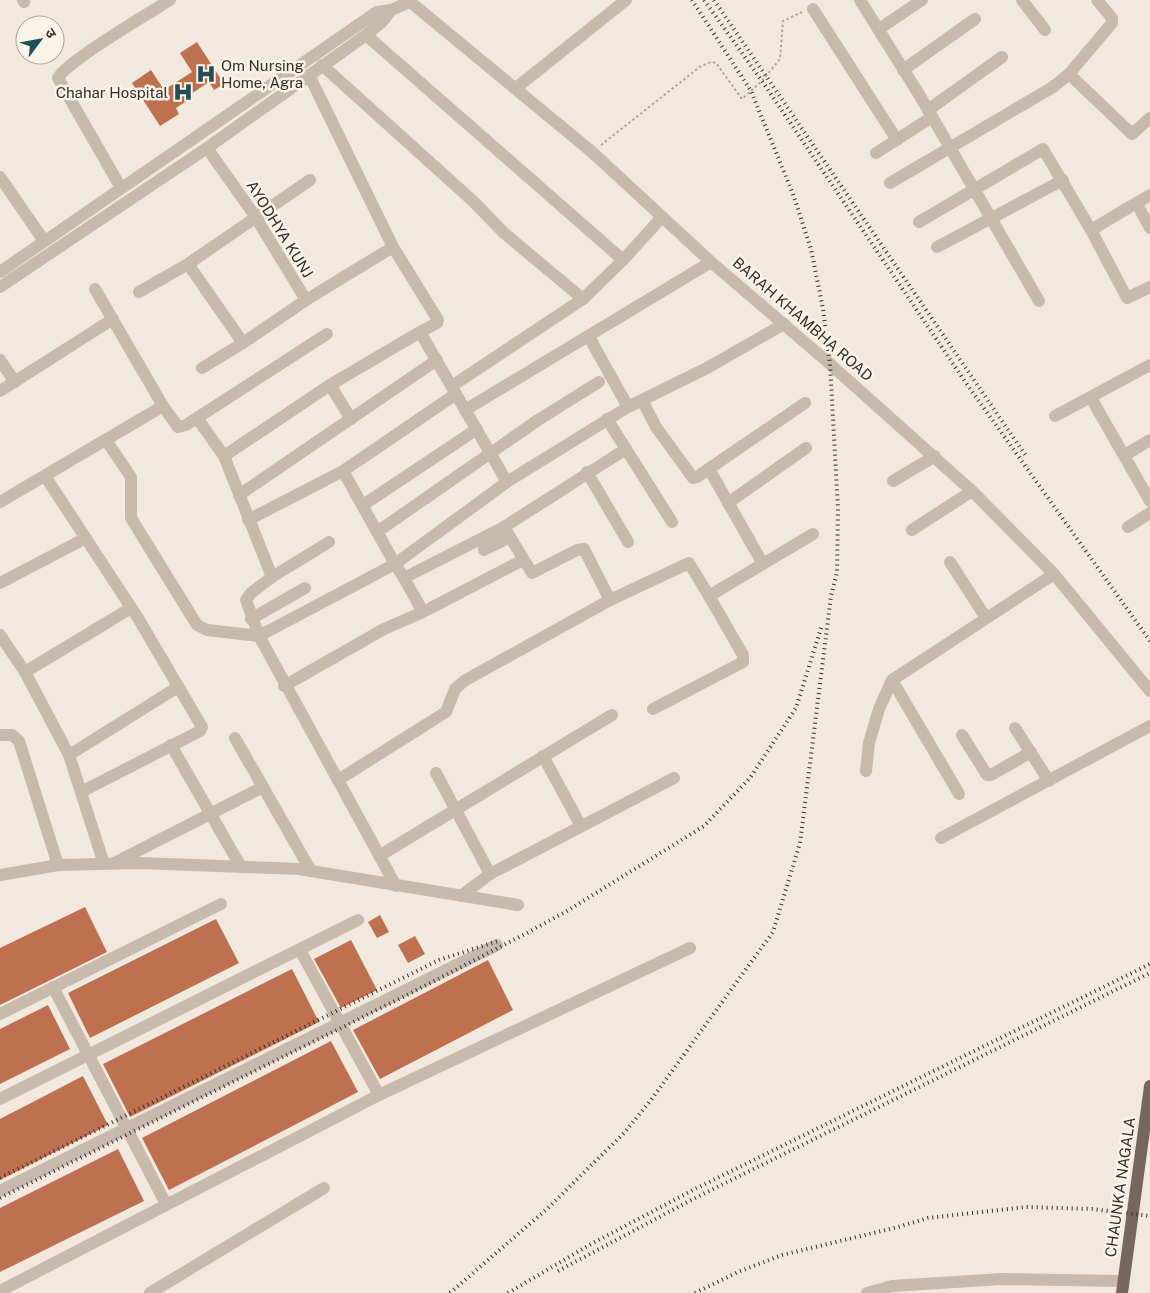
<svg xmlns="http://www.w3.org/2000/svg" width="1150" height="1293" viewBox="0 0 1150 1293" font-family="'Public Sans','Noto Sans Devanagari',sans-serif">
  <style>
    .building { fill: #be704f }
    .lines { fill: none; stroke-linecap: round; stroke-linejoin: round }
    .path { stroke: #b4a495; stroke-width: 2; stroke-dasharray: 2.5 2.5; stroke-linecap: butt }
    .minor { stroke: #c8baab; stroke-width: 12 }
    .major { stroke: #77665c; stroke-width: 12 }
    .rail { stroke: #362e29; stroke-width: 4; stroke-dasharray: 1 4; stroke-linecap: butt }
    .labels { text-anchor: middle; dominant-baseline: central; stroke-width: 5; stroke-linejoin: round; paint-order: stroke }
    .poi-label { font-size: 15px; fill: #362e29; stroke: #f9f3ea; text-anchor: start }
    .street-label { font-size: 15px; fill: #362e29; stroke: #f9f3ea }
  </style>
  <rect width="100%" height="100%" fill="#f1e9de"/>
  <g class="building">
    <path d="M197,42L224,84L214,90L209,82L191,94L193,97L176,108L179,114L160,126L132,83L151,70L164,90L192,72L180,53Z"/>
    <path d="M85,907L107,952L0,1005V948Z"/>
    <path d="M380,915L389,932L377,938L368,922Z"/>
    <path d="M216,919L239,963L90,1038L68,993Z"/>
    <path d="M415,936L425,954L408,963L398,945Z"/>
    <path d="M351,940L377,990L341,1008L314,959Z"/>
    <path d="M488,960L513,1010L380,1079L353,1030Z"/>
    <path d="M292,969L319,1022L130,1117L103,1064Z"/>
    <path d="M48,1005L70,1049L0,1084V1029Z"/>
    <path d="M331,1041L358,1092L169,1190L142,1138Z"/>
    <path d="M83,1076L108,1125L0,1180V1119Z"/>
    <path d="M118,1149L144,1201L0,1272V1208Z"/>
  </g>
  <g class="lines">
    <path class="path" d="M601,145L701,66L711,62L716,63L742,99L762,81L780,59L783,21L802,12"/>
    <g class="minor">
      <path d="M23,0L24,2"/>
      <path d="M408,0L592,152L711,262L830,364L972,491L1054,574L1150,691"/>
      <path d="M860,0L920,96L1039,301"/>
      <path d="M1022,0L1045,30"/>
      <path d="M813,9L897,140"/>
      <path d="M879,29L922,0"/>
      <path d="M366,35L623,260"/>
      <path d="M322,65L474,202L504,233L583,299"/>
      <path d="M903,70L975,19"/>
      <path d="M1069,74L1132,134L1150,118"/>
      <path d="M309,75L393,247L438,320L437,323L420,332"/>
      <path d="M516,88L626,0"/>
      <path d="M928,110L1002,57"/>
      <path d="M207,148L255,216L306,300"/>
      <path d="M876,153L932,117"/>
      <path d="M0,177L44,241"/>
      <path d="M890,183L1053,87L1069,74L1112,23V18L1097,0"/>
      <path d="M121,188L58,78C67,61 149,13 170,0"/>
      <path d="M1137,204L1150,228"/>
      <path d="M919,222L1043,149L1091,230L1127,298L1150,287"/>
      <path d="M1091,230L1150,195"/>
      <path d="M937,247L1063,180"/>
      <path d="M188,264L243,343"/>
      <path d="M0,272L377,12L391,10L410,2"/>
      <path d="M0,287L207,148L366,35L383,21L391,10"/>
      <path d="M95,289L163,406L178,427L186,425L327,334"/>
      <path d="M139,292L188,264L310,180"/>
      <path d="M589,337L628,407L707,368L784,324"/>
      <path d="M0,360L15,382"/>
      <path d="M202,368L243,343L306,300L393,247"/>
      <path d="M452,386L583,299L623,260L662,217"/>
      <path d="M0,391L113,319"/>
      <path d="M1091,398L1150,501"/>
      <path d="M642,400L656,427L693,478L697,477L805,403"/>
      <path d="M465,410L711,262"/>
      <path d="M1055,416L1150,365"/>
      <path d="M197,418L224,456L272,577L329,542"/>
      <path d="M351,419L330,385L420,332L507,482"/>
      <path d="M607,419L672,522"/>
      <path d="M106,440L131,477V518L197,625L207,630L259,636"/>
      <path d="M1125,455L1150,440"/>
      <path d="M224,456L330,385"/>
      <path d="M709,469L763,564"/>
      <path d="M343,471L395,564L259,636L396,886"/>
      <path d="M587,472L628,542"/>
      <path d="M45,476L138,618L202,727L200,731L81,792"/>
      <path d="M893,481L935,456"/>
      <path d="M239,495L437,360"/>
      <path d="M0,502L163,406"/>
      <path d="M728,503L806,448"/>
      <path d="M363,505L477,429"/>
      <path d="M248,520L343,471L456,394"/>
      <path d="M1128,527L1150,513"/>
      <path d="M912,530L972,491"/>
      <path d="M377,532L538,420L599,382"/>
      <path d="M484,550L510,537"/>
      <path d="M950,562L986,618"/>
      <path d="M404,578L395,564L507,482L628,407"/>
      <path d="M0,583L86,538"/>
      <path d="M610,600L584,549L577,550L532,573L504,527L626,449"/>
      <path d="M423,612L404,578L504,527"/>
      <path d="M251,619L305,588"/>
      <path d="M0,635L25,672L69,755L104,864"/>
      <path d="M259,636L246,600L251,593L272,577"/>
      <path d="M25,672L131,608"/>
      <path d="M892,680L959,794"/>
      <path d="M284,686L384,629L423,612L523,560"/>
      <path d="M653,709L743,662V655L709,596L813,534"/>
      <path d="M1015,728L1049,781"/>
      <path d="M0,735H12L19,741L58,865"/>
      <path d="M962,735L987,775H991L1031,752"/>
      <path d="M235,738L311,871"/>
      <path d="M171,745L241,867"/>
      <path d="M69,755L178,687"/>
      <path d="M543,756L581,826"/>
      <path d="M866,771L869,743L879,709L892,680L1054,574"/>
      <path d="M436,773L490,874"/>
      <path d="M338,780L446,712L455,689L464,681L610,600L689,563L709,596"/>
      <path d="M941,838L1150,726"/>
      <path d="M379,856L612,715"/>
      <path d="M116,862L263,787"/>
      <path d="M0,875L58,865L140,863L299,869L518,905"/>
      <path d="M461,896L490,874L674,778"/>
      <path d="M300,950L379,1095"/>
      <path d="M53,987L166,1204"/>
      <path d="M0,1014L221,904"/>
      <path d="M0,1099L358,920"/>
      <path d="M0,1191L497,945"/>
      <path d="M0,1291L379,1095L690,948"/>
      <path d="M150,1293L324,1188"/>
      <path d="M867,1293L892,1286L1002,1279L1123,1281"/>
    </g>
    <path class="major" d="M1122,1293L1150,1086"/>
    <g class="rail">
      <path d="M704,0L762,81L966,383L1150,641"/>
      <path d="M714,0L1026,456"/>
      <path d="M0,1178L439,960L498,941"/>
      <path d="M0,1198L409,994L525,934L567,911L704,826L750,778L796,708L822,625"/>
      <path d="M558,1271L697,1197L1150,973"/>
      <path d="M450,1293L548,1208L624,1133L651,1100L773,932L800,843L831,596L837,572L838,509L830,364L823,309L811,249L793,194L751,91L692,0"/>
      <path d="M508,1293L591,1244L693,1190L1150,964"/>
      <path d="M695,1293L738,1272L782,1255L898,1227L928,1218L1026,1207L1092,1209L1150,1216"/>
    </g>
  </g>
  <defs>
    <symbol id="hospital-bare" viewBox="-9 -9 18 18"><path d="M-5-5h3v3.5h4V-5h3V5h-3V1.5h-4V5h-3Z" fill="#224f55" stroke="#f9f3ea" stroke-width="2.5" paint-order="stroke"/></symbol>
  </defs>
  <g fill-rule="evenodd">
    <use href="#hospital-bare" x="192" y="60" width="28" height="28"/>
    <use href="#hospital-bare" x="169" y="78" width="28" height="28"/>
  </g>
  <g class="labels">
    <g class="poi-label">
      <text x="221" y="65">Om Nursing<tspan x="221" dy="17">Home, Agra</tspan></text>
      <text x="168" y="92" text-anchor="end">Chahar Hospital</text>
    </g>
    <g class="street-label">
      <text transform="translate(280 229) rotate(58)">AYODHYA KUNJ</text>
      <text transform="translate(803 319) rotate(41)">BARAH KHAMBHA ROAD</text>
      <text transform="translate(1120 1187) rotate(-82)">CHAUNKA NAGALA</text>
    </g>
  </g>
  <g transform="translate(40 40) rotate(58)"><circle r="24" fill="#f9f3ea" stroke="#aba49d"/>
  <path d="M0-4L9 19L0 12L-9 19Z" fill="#224f55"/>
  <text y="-8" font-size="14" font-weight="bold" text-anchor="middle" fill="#362e29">उ</text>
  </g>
</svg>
